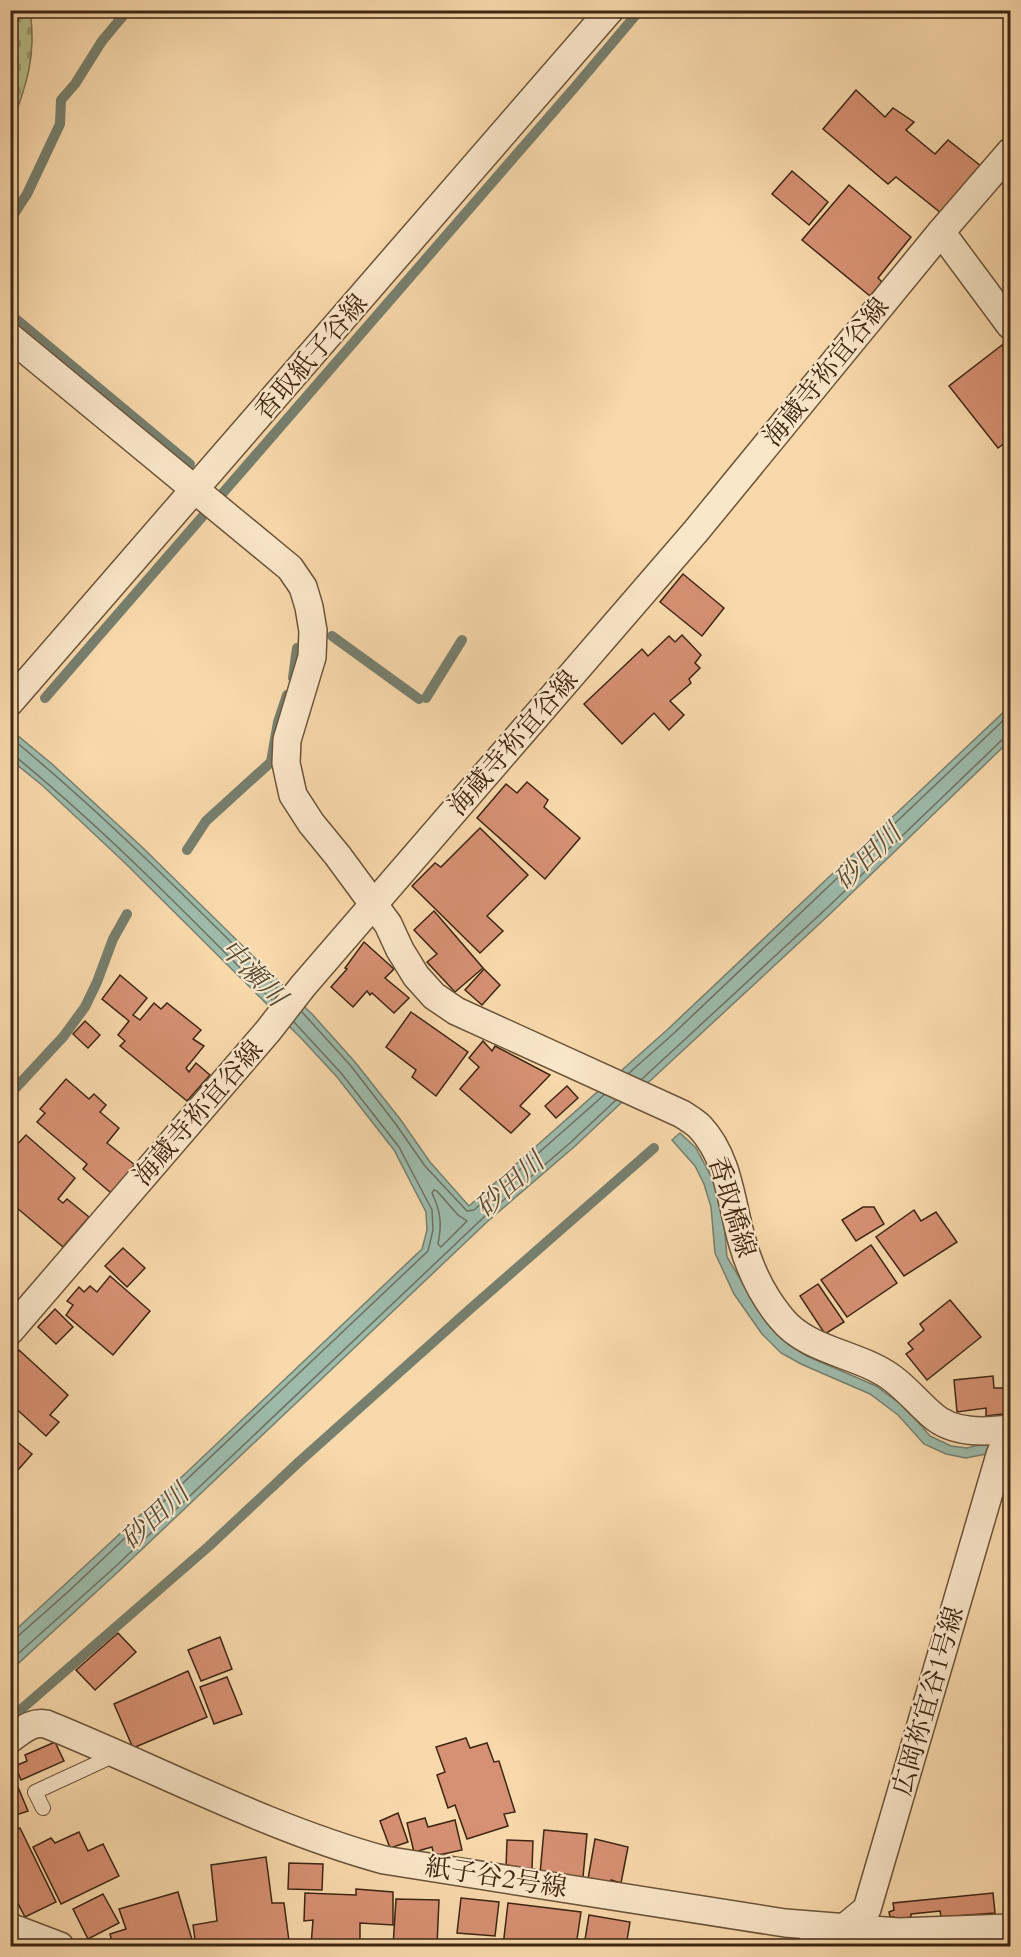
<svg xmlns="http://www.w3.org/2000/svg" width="1021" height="1957" viewBox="0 0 1021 1957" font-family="Cardo,'Noto Serif JP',serif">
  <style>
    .cemetery { fill: url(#cemetery-stones); stroke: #7c7450; stroke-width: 1.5 }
    .water { fill: #9dbaab; stroke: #777f6e; stroke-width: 1.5 }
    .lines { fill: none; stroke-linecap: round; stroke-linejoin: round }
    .shore { stroke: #6e705f; stroke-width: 1.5 }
    .stream { stroke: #777f6e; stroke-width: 10 }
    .building { fill: #d69073; stroke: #3e2713; stroke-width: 1.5 }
    .lane-casing { stroke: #6c5439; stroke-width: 16 }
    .street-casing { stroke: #6c5439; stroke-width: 30 }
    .lane { stroke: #fae6c9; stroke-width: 14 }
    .street { stroke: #fae6c9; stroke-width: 27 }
    .labels { text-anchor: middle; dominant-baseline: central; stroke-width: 4.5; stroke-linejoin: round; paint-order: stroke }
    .street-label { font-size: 26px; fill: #3e2713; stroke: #fae6c9 }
    .water-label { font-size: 27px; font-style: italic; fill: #564c39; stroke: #fae6c9 }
  </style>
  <defs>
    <pattern id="cemetery-stones" width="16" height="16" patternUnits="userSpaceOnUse" patternTransform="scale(1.5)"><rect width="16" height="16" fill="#bac08c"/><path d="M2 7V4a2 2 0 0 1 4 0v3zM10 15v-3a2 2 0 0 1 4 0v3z" fill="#999c71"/></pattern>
  </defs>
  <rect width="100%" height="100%" fill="#f8d9ac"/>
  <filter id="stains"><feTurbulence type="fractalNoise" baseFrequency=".00333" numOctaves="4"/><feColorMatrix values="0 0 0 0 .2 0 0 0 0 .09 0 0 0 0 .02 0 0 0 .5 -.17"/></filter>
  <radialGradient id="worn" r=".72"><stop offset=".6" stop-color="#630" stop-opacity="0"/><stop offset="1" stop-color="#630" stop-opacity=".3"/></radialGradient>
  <path class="cemetery" d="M11,10L30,11C37,55 26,86 11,127Z"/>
  <g class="water">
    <path d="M1010,706V740L1001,749L831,913L651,1080L620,1104L574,1147L488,1221L119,1571L11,1670L10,1635L187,1472L422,1249L427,1230L426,1212L394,1150L337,1077L301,1038L124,862L43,786L11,760V730L52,764L142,847L312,1014L355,1062L400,1119L430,1162L469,1206L667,1030Z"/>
    <path d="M680,1133L696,1148L715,1184L723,1212L727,1257L763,1317L776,1333L789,1345L807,1356L876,1386L907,1409L930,1436L951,1446L967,1448L983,1444L1010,1443L986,1454L966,1458L946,1454L924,1444L898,1415L870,1394L801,1364L781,1353L762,1334L734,1294L715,1253L711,1207L704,1184L695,1166L672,1140Z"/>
  </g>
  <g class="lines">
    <g class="shore">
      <path d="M10,737C106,816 193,904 280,991"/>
      <path d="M10,755L16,757C107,832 190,917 273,1001"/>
      <path d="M302,1012L351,1066L395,1123L425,1166L467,1211L474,1210L604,1095"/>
      <path d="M629,1073L672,1035L1010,714"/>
      <path d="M642,1079L827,908L1004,738L1010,736"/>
      <path d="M434,1190L437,1191L458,1215L467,1221L441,1247L438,1244C442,1224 441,1212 432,1193Z"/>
      <path d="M10,1639L17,1637L70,1590L428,1251L433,1230L432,1210L399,1147L341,1073L294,1022"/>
      <path d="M10,1661L115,1567L484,1217L570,1143L616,1100"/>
    </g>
    <g class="stream">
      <path d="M10,220L27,194L60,124L61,100L75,84L102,41L128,10"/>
      <path d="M10,314L190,464"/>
      <path d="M332,636L419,699"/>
      <path d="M293,678L297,648"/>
      <path d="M45,698L575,87L640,10"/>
      <path d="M426,698L462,640"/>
      <path d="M187,850L206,821L271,762L278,722L287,695"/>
      <path d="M10,1094L63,1037L85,1007L97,982L113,939L127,914"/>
      <path d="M10,1719L208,1547L300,1461L469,1310L654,1148"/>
    </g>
  </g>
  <g class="building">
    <path d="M856,90L885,117L893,108L914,122L906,130L935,154L948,140L981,166L941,213L896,177L888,184L823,129Z"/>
    <path d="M792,171L828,202L809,225L772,194Z"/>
    <path d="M849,185L911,237L878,278L882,282L870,296L802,240Z"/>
    <path d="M1002,345L1010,357V439L998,448L949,386Z"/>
    <path d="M683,574L724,608L702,636L660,602Z"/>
    <path d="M682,635L701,655L695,663L700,668L689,679L691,683L670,701L684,715L669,730L654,713L622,744L584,704L642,649L648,656L669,636L675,642Z"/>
    <path d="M527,782L548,800L544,807L580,838L545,879L477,818L506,784L517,793Z"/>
    <path d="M480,828L528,875L487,916L503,931L480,953L412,886L435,863L441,867Z"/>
    <path d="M434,911L483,968L455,992L427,962L437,954L414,930Z"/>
    <path d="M364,942L394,969L385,978L409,998L394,1013L372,993L370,995L367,991L353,1007L331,987L347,969L345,968Z"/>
    <path d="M484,969L500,985L482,1005L465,990Z"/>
    <path d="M120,975L147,998L133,1015L140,1020L154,1003L161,1009L167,1003L201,1030L193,1039L204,1046L186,1068L189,1072L196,1063L210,1075L187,1101L120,1046L125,1041L118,1035L129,1021L102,999Z"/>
    <path d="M411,1012L468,1052L436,1096L412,1077L416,1070L386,1047Z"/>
    <path d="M85,1021L100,1035L88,1048L73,1034Z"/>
    <path d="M483,1041L492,1051L495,1046L550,1075L520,1106L530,1114L511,1133L460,1089L479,1067L469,1058Z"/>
    <path d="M66,1079L89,1099L94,1094L106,1105L100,1112L119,1128L107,1143L135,1165L111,1193L83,1169L87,1164L37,1122L45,1113L40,1109Z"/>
    <path d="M567,1086L578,1098L556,1118L545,1106Z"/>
    <path d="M26,1135L75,1178L58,1199L63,1203L67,1199L89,1217L63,1247L10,1202V1152Z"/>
    <path d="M863,1207H874L884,1224L856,1241L842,1220Z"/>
    <path d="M914,1210L921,1221L936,1212L957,1242L904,1276L876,1237Z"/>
    <path d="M871,1245L897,1283L847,1317L821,1280Z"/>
    <path d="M123,1248L145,1268L127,1287L105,1266Z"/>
    <path d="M110,1276L150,1311L113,1355L66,1315L73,1305L67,1301L79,1287L84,1292L90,1286L97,1292Z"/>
    <path d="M818,1284L844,1322L825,1334L800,1296Z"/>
    <path d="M950,1300L981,1337L927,1380L906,1354L913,1349L908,1343L924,1330L920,1324Z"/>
    <path d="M55,1309L73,1327L56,1344L38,1327Z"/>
    <path d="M19,1350L68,1395L50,1415L59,1422L46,1436L10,1403V1360Z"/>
    <path d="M993,1376L994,1388H1010V1413L986,1416V1408L957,1412L954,1380Z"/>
    <path d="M10,1436L32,1454L10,1479Z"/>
    <path d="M118,1633L136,1652L95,1690L76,1670Z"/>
    <path d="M220,1637L232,1669L201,1681L188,1650Z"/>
    <path d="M188,1671L207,1717L133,1748L114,1704Z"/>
    <path d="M227,1677L242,1714L214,1724L200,1687Z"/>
    <path d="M466,1738L470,1748L487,1743L494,1762L499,1761L515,1812L504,1814L508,1826L467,1839L455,1805L448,1808L437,1775L445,1772L436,1747Z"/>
    <path d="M55,1742L64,1761L21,1780L15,1766L27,1761L25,1755Z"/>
    <path d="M15,1780L28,1811L10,1817V1782Z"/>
    <path d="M398,1813L408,1842L390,1848L380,1821Z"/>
    <path d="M425,1818L428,1827L455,1820L462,1850L434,1856L432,1847L414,1852L407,1823Z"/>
    <path d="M20,1828L56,1902L25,1917L10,1888V1833Z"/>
    <path d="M544,1830L587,1834L583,1877L540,1874Z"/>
    <path d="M79,1832L88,1851L103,1844L119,1876L61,1904L33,1847L51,1838L55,1843Z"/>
    <path d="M595,1839L628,1847L621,1883L611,1880L610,1883L588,1879Z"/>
    <path d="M507,1840L533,1841L532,1869L506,1868Z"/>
    <path d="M266,1857L272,1903H284L289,1941L244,1946H196L193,1925L217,1921L211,1865Z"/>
    <path d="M289,1863L323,1864L322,1890L288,1889Z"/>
    <path d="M356,1889L393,1892V1925L360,1923V1946H311L313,1920L304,1921L305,1893L356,1895Z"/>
    <path d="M178,1892L193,1943L181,1946H113L110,1934L126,1929L119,1909Z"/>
    <path d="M993,1893L995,1913L941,1917L940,1911L911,1914V1917L895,1920L894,1917H890L889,1912L894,1910L893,1903Z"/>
    <path d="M103,1894L119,1923L88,1939L73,1909Z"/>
    <path d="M461,1898L499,1902L495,1936L457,1933Z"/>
    <path d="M396,1899L439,1900L437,1946H393Z"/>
    <path d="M508,1903L581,1912L576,1946H503Z"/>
    <path d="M589,1915L630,1922L626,1946H584Z"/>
  </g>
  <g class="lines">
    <defs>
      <path id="lane" d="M43,1808L35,1792L115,1755"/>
      <g id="street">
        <path d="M941,232L1010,325"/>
        <path d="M10,337L290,568L303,587L309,607L313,631L312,657L287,740L286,763L293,795L311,823L338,856L388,924L400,950L416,976L434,996L456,1011L682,1114C688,1118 695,1122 700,1127C729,1158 731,1203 742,1241C750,1270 762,1295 781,1318C808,1352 858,1353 892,1378C907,1389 918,1403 932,1415C953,1434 985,1432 1010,1429"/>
        <path d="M10,702L610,10"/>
        <path d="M10,1331L268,1031L303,986L696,531L941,232L1010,152"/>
        <path d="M10,1739C22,1731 31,1721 46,1724C158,1769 267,1828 384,1860L785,1923L898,1932L1010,1928"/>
        <path d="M10,1927L60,1946"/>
        <path d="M811,1946L844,1928L867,1909L1000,1455L1010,1429"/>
      </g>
    </defs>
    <use href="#lane" class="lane-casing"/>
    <use href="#street" class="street-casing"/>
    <use href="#lane" class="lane"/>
    <use href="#street" class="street"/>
  </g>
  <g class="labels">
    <g class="street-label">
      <text transform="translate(311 357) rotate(-49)">香取紙子谷線</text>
      <text transform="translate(826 372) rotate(-51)">海蔵寺祢宜谷線</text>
      <text transform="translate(513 743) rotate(-49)">海蔵寺祢宜谷線</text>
      <text transform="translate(198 1113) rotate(-49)">海蔵寺祢宜谷線</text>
      <text transform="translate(732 1207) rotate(73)">香取橋線</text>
      <text transform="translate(928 1701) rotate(-74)">広岡祢宜谷1号線</text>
      <text transform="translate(496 1877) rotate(9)">紙子谷2号線</text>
    </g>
    <g class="water-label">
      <text transform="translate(868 857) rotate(-44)">砂田川</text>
      <text transform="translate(253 973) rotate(46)">中瀬川</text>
      <text transform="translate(510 1185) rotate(-42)">砂田川</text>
      <text transform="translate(155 1517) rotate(-43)">砂田川</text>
    </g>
  </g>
  <rect width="1021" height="1957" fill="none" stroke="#f8d9ac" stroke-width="36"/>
  <rect x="12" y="12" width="997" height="1933" fill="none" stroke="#3e2713" stroke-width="3"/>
  <rect x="18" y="18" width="985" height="1921" fill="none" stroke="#3e2713" stroke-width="1.5"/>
  <rect width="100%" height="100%" filter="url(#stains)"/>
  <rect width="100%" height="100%" fill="url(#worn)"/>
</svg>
